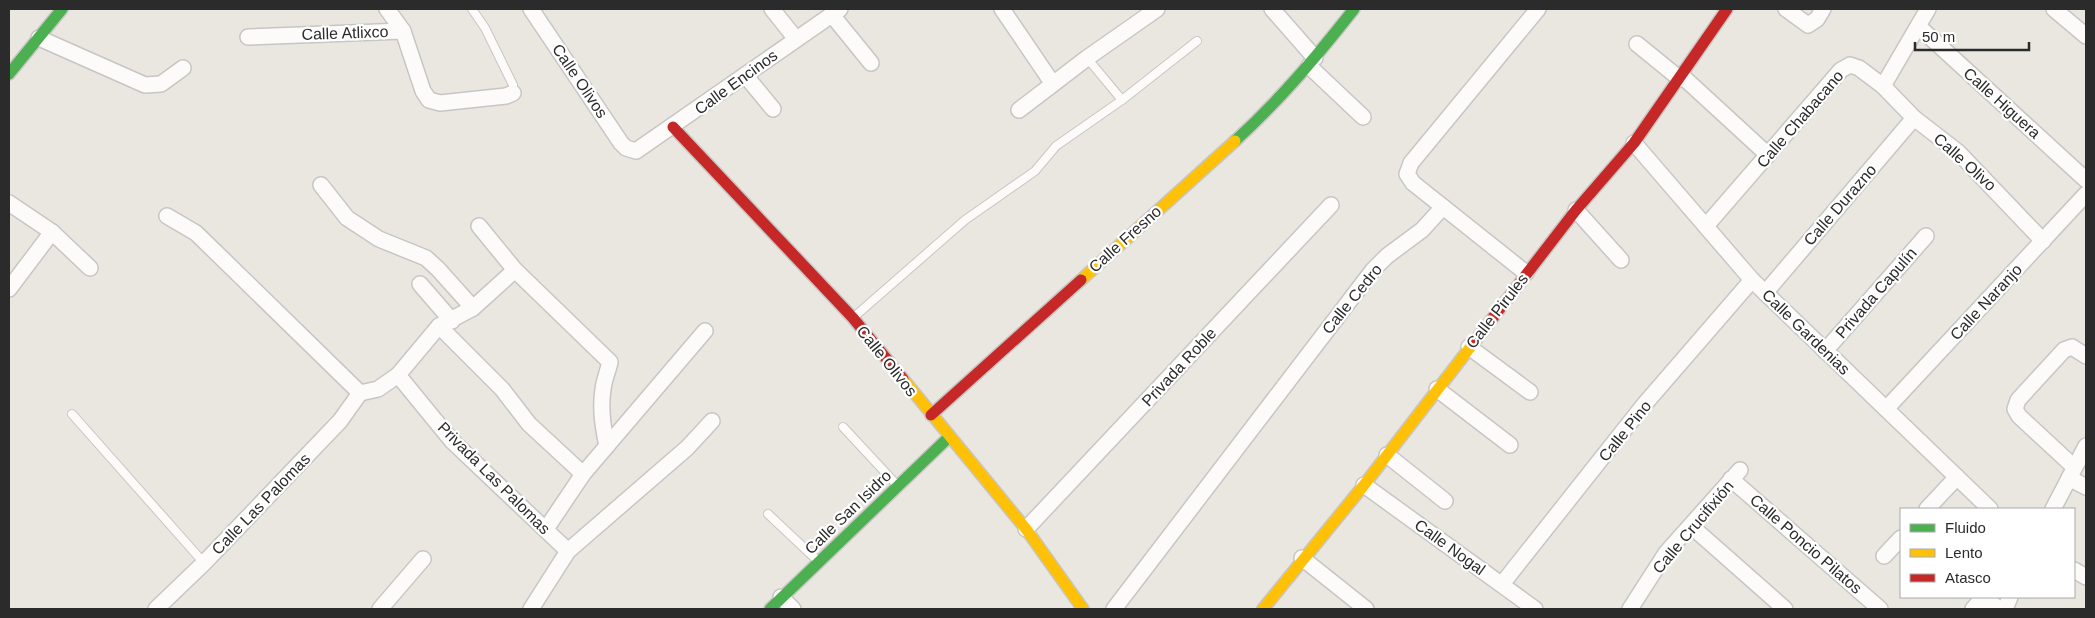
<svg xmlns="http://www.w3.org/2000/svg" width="2095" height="618" viewBox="0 0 2095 618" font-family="Helvetica,sans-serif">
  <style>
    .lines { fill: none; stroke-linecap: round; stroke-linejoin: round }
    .lane-casing { stroke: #c7c6c5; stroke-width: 10 }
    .street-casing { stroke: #c7c6c5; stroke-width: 18 }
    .fast-casing { stroke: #c7c6c5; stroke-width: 14 }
    .slow-casing { stroke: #c7c6c5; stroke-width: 14 }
    .jam-casing { stroke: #c7c6c5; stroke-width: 14 }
    .lane { stroke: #fcfbfa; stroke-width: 8 }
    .street { stroke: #fcfbfa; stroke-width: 15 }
    .fast { stroke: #4caf50; stroke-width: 11 }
    .slow { stroke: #ffc107; stroke-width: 11 }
    .jam { stroke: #c62828; stroke-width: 11 }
    .labels { text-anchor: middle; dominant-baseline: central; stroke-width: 4.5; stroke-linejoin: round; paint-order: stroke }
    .street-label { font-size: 16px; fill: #2b2b2b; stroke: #fff }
  </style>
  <rect width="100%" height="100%" fill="#eae7e0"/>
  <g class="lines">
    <defs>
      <g id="lane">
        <path d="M472,9L485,28L513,85V93"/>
        <path d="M1087,58L1122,100"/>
        <path d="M854,317L965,220L1035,171L1056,146L1122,100L1197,41"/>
        <path d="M72,414L204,563"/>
        <path d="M843,427L897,485"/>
        <path d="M768,514L818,561"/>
      </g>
      <g id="street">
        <path d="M387,9L403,31L423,91L429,100L440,103L506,96L513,93"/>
        <path d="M531,9L621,143L626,148L636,151L840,9"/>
        <path d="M772,9L796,39"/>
        <path d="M1002,9L1053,84"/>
        <path d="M1272,9L1315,58"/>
        <path d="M1786,9L1808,25L1817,19L1823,9"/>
        <path d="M2054,9L2086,36"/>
        <path d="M832,15L871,63"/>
        <path d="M1918,26L2086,180"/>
        <path d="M248,37L403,31"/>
        <path d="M39,38L145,85L161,84L183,68"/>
        <path d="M1637,44L1680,79"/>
        <path d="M1309,66L1363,117"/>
        <path d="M745,75L773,109"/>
        <path d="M1682,76L1768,155"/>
        <path d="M1883,86L1928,9"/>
        <path d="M1019,110L1087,58L1157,9"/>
        <path d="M1634,143L1752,280L1990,509"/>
        <path d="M321,185L347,218L379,239L426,258L438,269L473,308"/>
        <path d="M9,203L52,232L90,268"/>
        <path d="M1576,210L1621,260"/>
        <path d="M167,216L196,233L360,393L378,389L398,375L452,441L568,551L687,448L712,421"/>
        <path d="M479,226L515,270L610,362C608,371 604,380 603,389C600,409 603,427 607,446"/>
        <path d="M1706,226L1841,70L1850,65L1859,68L1883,86L1914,118L1958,152L2043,241"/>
        <path d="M1526,273L1413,183L1407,174L1411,163L1538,9"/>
        <path d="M420,284L452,321"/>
        <path d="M9,289L52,232"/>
        <path d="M1765,293L1914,118"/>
        <path d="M439,326L502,389L529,424L583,474"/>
        <path d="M1469,347L1530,392"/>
        <path d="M1825,351L1926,236"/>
        <path d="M398,375L439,326L473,308L515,270"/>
        <path d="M1437,389L1510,445"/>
        <path d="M1886,409L2086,194"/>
        <path d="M1387,455L1445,501"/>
        <path d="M2074,467L2019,416L2015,409L2018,400L2064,350L2072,347L2086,356"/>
        <path d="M2069,478L2086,487"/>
        <path d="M1731,479L1880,609"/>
        <path d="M1364,485L1535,609"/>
        <path d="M1927,509L1957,477"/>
        <path d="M2053,509L2086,446"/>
        <path d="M1691,526L1785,609"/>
        <path d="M546,529L583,474L705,331"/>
        <path d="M1026,529L1331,205"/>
        <path d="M1884,556L1901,538"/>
        <path d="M1302,558L1366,609"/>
        <path d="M2074,570L2086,577"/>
        <path d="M1502,584L1643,406L1752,280"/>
        <path d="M781,597L793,609"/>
        <path d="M156,609L204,563L340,421L360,393"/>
        <path d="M380,609L423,559"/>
        <path d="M531,609L568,551"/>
        <path d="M1114,609L1373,270L1387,256L1422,230L1443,207"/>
        <path d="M1630,609L1666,553L1740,470"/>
        <path d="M1973,609L1981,600L1990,602L1999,609"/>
        <path d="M2005,609L2010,597"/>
      </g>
      <g id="fast">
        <path d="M9,74L62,9"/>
        <path d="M1235,141C1280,100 1317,56 1354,9"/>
        <path d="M770,609L949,437"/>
      </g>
      <g id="slow">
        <path d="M1081,280L1235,141"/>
        <path d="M903,379L1026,529L1083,609"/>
        <path d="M1263,609L1364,485L1475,341"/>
      </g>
      <g id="jam">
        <path d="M673,127L853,318L903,379"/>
        <path d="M1475,341L1576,210L1634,143L1727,9"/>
        <path d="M931,415L1081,280"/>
      </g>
    </defs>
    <use href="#lane" class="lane-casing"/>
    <use href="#street" class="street-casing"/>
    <use href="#fast" class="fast-casing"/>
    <use href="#slow" class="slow-casing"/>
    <use href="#jam" class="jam-casing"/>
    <use href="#lane" class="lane"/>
    <use href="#street" class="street"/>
    <use href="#fast" class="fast"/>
    <use href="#slow" class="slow"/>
    <use href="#jam" class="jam"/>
  </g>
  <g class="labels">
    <g class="street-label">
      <text transform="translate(345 33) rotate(-2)">Calle Atlixco</text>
      <text transform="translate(580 81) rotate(56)">Calle Olivos</text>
      <text transform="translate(736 82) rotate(-36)">Calle Encinos</text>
      <text transform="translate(2002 103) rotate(42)">Calle Higuera</text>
      <text transform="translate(1800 119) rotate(-49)">Calle Chabacano</text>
      <text transform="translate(1965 162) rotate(42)">Calle Olivo</text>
      <text transform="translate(1840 205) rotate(-49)">Calle Durazno</text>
      <text transform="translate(1125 239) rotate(-42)">Calle Fresno</text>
      <text transform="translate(1876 293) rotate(-49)">Privada Capulín</text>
      <text transform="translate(1352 299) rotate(-51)">Calle Cedro</text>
      <text transform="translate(1986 302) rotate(-47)">Calle Naranjo</text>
      <text transform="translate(1497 311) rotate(-52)">Calle Pirules</text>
      <text transform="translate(1806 332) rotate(44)">Calle Gardenias</text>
      <text transform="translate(887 361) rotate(51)">Calle Olivos</text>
      <text transform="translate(1179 367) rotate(-47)">Privada Roble</text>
      <text transform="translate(1625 431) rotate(-51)">Calle Pino</text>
      <text transform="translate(494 478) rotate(45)">Privada Las Palomas</text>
      <text transform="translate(261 504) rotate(-46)">Calle Las Palomas</text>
      <text transform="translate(848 512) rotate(-44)">Calle San Isidro</text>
      <text transform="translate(1693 527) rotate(-50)">Calle Crucifixión</text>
      <text transform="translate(1806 544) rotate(41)">Calle Poncio Pilatos</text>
      <text transform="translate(1450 547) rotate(36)">Calle Nogal</text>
    </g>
  </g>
  <rect width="2095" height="618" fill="none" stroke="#2b2b2b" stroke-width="20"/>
  <rect x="1900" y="508" width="175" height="90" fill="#ffffff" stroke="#aaaaaa"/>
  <rect x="1910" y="524" width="25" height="8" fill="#4caf50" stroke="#aaaaaa"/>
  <text x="1945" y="533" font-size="15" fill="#2b2b2b">Fluido</text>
  <rect x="1910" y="549" width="25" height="8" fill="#ffc107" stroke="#aaaaaa"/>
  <text x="1945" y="558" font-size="15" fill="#2b2b2b">Lento</text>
  <rect x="1910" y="574" width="25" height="8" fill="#c62828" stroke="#aaaaaa"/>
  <text x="1945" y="583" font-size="15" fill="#2b2b2b">Atasco</text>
  <path d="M1915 42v8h114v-8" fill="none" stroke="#2b2b2b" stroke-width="2.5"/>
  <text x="1922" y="42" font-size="15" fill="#2b2b2b" stroke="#ffffff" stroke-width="4" paint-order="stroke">50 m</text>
</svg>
